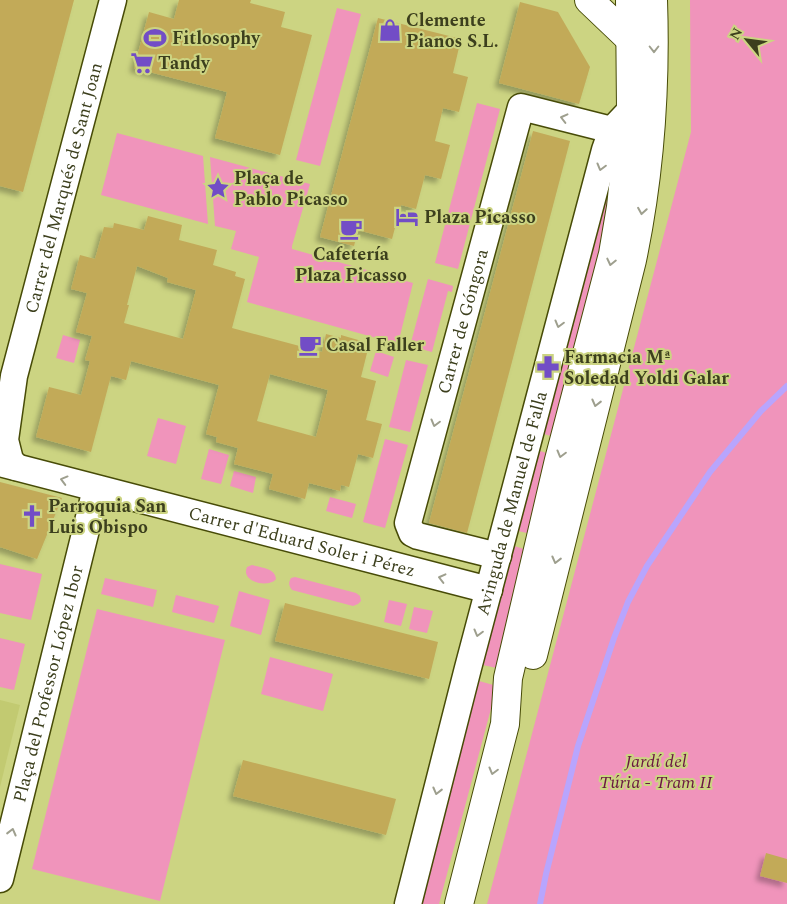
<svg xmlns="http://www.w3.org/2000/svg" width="787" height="904" viewBox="0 0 787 904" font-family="Spectral,serif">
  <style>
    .built { fill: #c2ca71 }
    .green { fill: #f094bb }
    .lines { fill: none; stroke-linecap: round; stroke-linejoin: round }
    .stream { stroke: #b8a5fd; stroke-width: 6 }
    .building { fill: #c2aa59; fill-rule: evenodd; filter: url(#shadow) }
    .minor-casing { stroke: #474b07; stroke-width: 29 }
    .major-casing { stroke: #474b07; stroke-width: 30 }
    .minor { stroke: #fff; stroke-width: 26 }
    .major { stroke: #fff; stroke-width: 28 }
    .oneway { stroke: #9e9f8e }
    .labels { text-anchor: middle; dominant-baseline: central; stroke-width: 4; stroke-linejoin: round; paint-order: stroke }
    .poi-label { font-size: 18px; font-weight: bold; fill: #3c3f1d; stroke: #ccd482; text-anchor: start }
    .street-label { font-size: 18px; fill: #3c3f1d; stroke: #ccd482 }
    .park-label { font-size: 18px; font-style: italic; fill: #6a1742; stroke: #ccd482 }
  </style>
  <defs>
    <filter id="shadow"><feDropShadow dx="-4.5" dy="4.5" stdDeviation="2.5" flood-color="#0004"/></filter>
  </defs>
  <rect width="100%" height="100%" fill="#ccd482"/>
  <path class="built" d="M0,700L20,705L0,787Z"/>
  <g class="green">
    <path d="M690,0H787V904H487L691,132Z"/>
    <path d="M337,8L361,14L320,166L296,160Z"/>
    <path d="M477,103L500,109L458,269L435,263Z"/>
    <path d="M117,133L203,156L208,224L101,195Z"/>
    <path d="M210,157L310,184L292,246V249L413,283L398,344L247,302L259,257L231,249L236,231L215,226Z"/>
    <path d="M616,164L620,166L558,438L544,434Z"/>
    <path d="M428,279L453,286L452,292L448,291L432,352L410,346Z"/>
    <path d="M63,335L80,340L74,363L56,358Z"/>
    <path d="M376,351L394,357L388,377L370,371Z"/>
    <path d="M406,360L428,365L410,432L389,427Z"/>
    <path d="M158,418L186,426L176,464L147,456Z"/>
    <path d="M385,439L408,445L385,528L363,522Z"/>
    <path d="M209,449L229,455L221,484L201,479Z"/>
    <path d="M540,451L553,455L536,535L518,531Z"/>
    <path d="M234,471L256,477L253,493L230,486Z"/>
    <path d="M330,497L356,504L352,518L326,511Z"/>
    <path d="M514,546L531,551L501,669L483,665Z"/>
    <path d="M0,564L42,574L31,620L0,613Z"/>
    <path d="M252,565C261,568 275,568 276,579C270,588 240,583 247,567Z"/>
    <path d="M295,577L356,593L360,596L361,601L358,604L353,606L292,590C289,586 288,583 291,578Z"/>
    <path d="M105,578L157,590L153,607L101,594Z"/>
    <path d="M239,591L270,600L261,635L230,626Z"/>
    <path d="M176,595L219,606L214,623L172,612Z"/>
    <path d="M389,600L407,604L401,626L384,622Z"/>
    <path d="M414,607L433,611L427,633L409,629Z"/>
    <path d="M97,609L225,640L160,901L32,869Z"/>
    <path d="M0,638L25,644L14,690L0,687Z"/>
    <path d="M270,657L333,674L323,711L261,694Z"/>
    <path d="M479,681L497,686L439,904H420Z"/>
  </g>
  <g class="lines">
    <path class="stream" d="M540,904L546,874L578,746L614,638L628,602L647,566L710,472L761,411L787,386"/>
  </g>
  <g class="building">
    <path d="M0,0H74L23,192L0,186Z"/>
    <path d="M179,0H251L250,3L285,12L281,27L312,35L280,155L215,138L227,92L134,68L149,12L174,19Z"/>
    <path d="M520,2L558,12L590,67L579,104L499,83Z"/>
    <path d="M378,18L461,39L453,73L468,77L459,112L443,108L435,141L450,145L441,179L425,175L416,209L401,205L392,239L358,230L354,246L320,237Z"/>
    <path d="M533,131L570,141L467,533L429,523Z"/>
    <path d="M148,216L182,225L179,240L217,250L213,265L236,272L235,276L245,279L232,328L322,352L326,334L341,338V335L365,342L362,352L367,353L361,377L376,381L366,420L382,424L373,458L358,454L349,487L341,485L340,491L309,483L305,499L269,489L273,474L234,464L238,448L216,442L217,437L206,434L219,385L131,361L126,380L111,376L91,452L36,437L49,387L81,395L90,361L85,360L92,336L76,332L87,293L71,289L80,255L95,259L104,227L113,228L114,223L144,230ZM137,266L168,278L167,282L196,290L183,339L124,323L129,305H127ZM270,374L328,390L316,437L257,421Z"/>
    <path d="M0,482L62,498L37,559L0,547Z"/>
    <path d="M285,603L438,642L429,679L275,641Z"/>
    <path d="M243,760L396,799L386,835L233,796Z"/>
    <path d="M766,853L787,859V883L760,876Z"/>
  </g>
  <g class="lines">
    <defs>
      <g id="minor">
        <path id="s1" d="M0,463L489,590"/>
        <path id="s2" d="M16,467L10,460L5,440L14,376L113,0"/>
        <path id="s3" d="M498,556L418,536L412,533L408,523L521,107L612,130"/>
        <path id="s4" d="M0,879L96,489"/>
        <path id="s5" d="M408,904L468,668L605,150L612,130L631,110"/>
      </g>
      <g id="major">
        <path d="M589,0L631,40"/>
        <path d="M533,655L632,260C650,174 656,88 653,0"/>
        <path d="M459,904L505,724L508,678L559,460L613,254L621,207L631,110L630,0"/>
      </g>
    </defs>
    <use href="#minor" class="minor-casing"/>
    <use href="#major" class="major-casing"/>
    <use href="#minor" class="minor"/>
    <use href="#major" class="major"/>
  </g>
  <defs><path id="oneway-chevron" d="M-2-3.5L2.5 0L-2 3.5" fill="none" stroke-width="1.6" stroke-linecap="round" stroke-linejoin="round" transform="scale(1.25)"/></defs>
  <g class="oneway">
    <use href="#oneway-chevron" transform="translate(654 49) rotate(90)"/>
    <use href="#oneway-chevron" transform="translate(564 118) rotate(-166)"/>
    <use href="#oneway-chevron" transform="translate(601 167) rotate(105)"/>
    <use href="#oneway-chevron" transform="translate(642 211) rotate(99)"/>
    <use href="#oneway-chevron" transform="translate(611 262) rotate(103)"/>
    <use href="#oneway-chevron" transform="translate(559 324) rotate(105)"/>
    <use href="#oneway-chevron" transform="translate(596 403) rotate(104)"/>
    <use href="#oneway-chevron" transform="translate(435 423) rotate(105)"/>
    <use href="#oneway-chevron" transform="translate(561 454) rotate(105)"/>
    <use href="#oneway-chevron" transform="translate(64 480) rotate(-165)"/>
    <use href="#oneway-chevron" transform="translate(556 560) rotate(104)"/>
    <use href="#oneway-chevron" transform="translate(442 578) rotate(-166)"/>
    <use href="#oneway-chevron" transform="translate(478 633) rotate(105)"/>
    <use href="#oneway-chevron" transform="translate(493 771) rotate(105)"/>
    <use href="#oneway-chevron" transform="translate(437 791) rotate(104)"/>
    <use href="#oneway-chevron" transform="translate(12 832) rotate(-76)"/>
  </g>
  <defs>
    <symbol id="shop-bare" viewBox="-9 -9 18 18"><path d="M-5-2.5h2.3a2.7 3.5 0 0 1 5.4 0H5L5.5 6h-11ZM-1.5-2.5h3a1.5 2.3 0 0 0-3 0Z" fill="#724dc6" stroke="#ccd482" stroke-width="2.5" paint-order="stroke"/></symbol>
    <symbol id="stadium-bare" viewBox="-9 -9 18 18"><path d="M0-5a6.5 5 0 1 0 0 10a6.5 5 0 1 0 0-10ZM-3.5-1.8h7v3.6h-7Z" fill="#724dc6" stroke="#ccd482" stroke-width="2.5" paint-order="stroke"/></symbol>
    <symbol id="supermarket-bare" viewBox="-9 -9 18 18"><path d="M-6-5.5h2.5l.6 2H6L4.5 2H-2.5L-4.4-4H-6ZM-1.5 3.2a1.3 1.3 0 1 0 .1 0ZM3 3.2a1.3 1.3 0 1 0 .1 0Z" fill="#724dc6" stroke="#ccd482" stroke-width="2.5" paint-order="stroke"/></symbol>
    <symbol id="sight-bare" viewBox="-9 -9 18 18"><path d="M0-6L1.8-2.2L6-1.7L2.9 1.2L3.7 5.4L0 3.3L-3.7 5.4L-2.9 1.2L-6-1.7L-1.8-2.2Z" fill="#724dc6" stroke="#ccd482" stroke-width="2.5" paint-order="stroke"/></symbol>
    <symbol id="hotel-bare" viewBox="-9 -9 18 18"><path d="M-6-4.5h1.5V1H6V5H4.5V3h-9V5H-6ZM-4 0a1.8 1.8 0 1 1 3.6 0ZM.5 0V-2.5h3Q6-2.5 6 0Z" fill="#724dc6" stroke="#ccd482" stroke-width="2.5" paint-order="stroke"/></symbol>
    <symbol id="cafe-bare" viewBox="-9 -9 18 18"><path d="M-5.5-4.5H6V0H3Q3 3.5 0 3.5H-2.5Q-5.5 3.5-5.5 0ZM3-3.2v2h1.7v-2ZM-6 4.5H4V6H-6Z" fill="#724dc6" stroke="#ccd482" stroke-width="2.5" paint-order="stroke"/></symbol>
    <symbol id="pharmacy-bare" viewBox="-9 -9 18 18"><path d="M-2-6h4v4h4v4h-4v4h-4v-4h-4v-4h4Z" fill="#724dc6" stroke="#ccd482" stroke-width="2.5" paint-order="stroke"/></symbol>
    <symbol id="church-bare" viewBox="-9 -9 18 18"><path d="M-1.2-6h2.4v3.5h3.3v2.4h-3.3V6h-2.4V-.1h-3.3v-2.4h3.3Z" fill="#724dc6" stroke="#ccd482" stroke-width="2.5" paint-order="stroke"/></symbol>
  </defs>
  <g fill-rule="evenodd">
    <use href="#shop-bare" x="374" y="14" width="32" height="32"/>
    <use href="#stadium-bare" x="139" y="22" width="32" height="32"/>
    <use href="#supermarket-bare" x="126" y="47" width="32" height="32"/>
    <use href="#sight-bare" x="202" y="172" width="32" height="32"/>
    <use href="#hotel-bare" x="391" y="201" width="32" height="32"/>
    <use href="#cafe-bare" x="335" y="213" width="32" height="32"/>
    <use href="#cafe-bare" x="294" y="329" width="32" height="32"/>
    <use href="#pharmacy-bare" x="532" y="351" width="32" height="32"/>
    <use href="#church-bare" x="16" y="500" width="32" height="32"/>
  </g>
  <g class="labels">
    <g class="poi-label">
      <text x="406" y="20">Clemente<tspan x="406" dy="21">Pianos S.L.</tspan></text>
      <text x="172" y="38">Fitlosophy</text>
      <text x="158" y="63">Tandy</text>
      <text x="234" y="178">Plaça de<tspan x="234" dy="21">Pablo Picasso</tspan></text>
      <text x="424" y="217">Plaza Picasso</text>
      <text x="351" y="254" text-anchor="middle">Cafetería<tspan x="351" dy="21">Plaza Picasso</tspan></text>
      <text x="326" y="345">Casal Faller</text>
      <text x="564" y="357">Farmacia Mª<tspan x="564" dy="21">Soledad Yoldi Galar</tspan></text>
      <text x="48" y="506">Parroquia San<tspan x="48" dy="21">Luis Obispo</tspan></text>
    </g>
    <g class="street-label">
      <text stroke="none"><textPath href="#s2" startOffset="289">Carrer del Marqués de Sant Joan</textPath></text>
      <text stroke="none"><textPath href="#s3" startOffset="309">Carrer de Góngora</textPath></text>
      <text stroke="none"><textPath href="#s5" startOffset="414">Avinguda de Manuel de Falla</textPath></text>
      <text stroke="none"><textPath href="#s1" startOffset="312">Carrer d'Eduard Soler i Pérez</textPath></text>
      <text stroke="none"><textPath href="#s4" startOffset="201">Plaça del Professor López Ibor</textPath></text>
    </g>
    <g class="park-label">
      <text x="656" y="761">Jardí del<tspan x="656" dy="21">Túria - Tram II</tspan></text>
    </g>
  </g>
  <g transform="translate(747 40) rotate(299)" stroke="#ccd482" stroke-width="4" paint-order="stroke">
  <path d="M0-4L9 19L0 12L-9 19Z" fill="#3c3f1d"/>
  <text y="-8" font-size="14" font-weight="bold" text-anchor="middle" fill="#3c3f1d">N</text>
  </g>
</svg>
